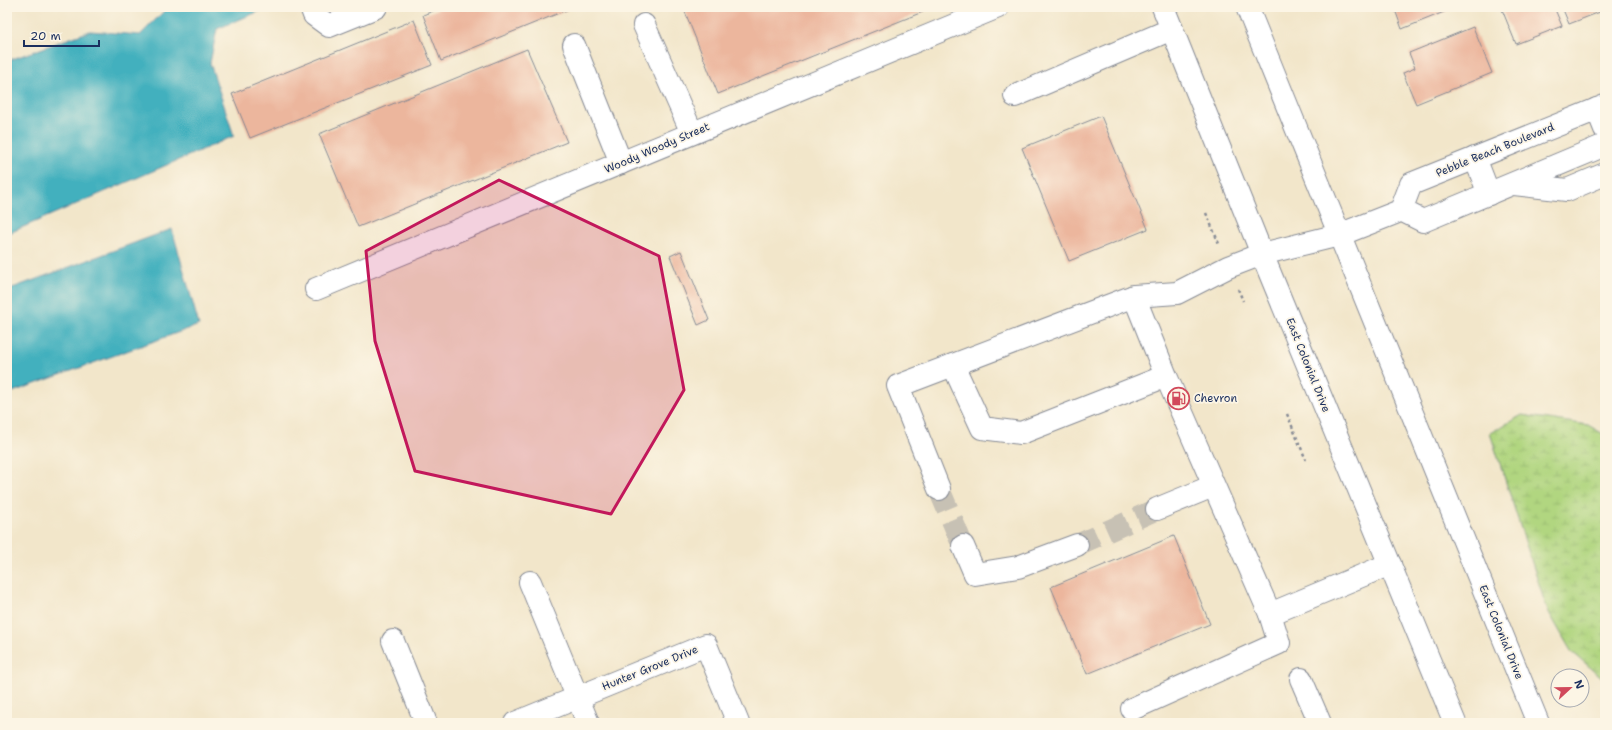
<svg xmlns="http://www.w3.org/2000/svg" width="1612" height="730" viewBox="0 0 1612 730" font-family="'Shantell Sans',sans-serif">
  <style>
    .wetland { fill: url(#wetland-marsh); stroke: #66826f }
    .water { fill: #42b0be; stroke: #2e708e }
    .building { fill: #ecb69d }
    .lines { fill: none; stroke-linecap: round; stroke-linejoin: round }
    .minor-tunnel { stroke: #c7c1b4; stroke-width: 22; stroke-dasharray: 22 11; stroke-linecap: butt }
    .minor-casing { stroke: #868a94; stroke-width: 24 }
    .highway-casing { stroke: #868a94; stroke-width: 24 }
    .path { stroke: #868a94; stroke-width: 2.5; stroke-dasharray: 3 3; stroke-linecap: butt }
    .minor { stroke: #fff; stroke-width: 22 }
    .highway { stroke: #fff; stroke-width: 22 }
    .marked { fill: #c2185b; fill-opacity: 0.2; stroke: #c2185b; stroke-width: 3; stroke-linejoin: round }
    .labels { text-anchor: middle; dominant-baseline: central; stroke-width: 3.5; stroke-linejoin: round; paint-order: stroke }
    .street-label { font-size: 11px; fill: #1b2f5e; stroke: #fcf5e5 }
    .poi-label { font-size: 11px; fill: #1b2f5e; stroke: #fcf5e5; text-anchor: start }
  </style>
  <defs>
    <pattern id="wetland-marsh" width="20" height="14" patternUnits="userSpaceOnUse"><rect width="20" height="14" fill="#b1d680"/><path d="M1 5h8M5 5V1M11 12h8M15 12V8" fill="none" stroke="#98b871"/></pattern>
  </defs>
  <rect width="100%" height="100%" fill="#fcf5e5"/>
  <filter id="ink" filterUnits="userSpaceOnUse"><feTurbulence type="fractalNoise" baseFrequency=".025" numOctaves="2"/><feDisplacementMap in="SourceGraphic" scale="8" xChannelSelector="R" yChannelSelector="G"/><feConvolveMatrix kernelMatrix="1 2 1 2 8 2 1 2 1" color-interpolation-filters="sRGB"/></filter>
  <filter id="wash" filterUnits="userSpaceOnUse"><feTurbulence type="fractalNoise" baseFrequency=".012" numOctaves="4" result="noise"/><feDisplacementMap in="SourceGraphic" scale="16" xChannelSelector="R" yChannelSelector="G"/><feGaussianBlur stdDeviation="0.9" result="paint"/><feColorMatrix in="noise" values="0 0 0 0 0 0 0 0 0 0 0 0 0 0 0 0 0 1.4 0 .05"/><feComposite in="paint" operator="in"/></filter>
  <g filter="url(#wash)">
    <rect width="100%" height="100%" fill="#f2e6ca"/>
    <path class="wetland" d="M1522,415L1588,425L1605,435V680L1571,651L1547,609L1490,433Z"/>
    <g class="water">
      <path d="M163,7H267V8L217,29L210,63L234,136L7,234V61L90,31L140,35L164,11Z"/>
      <path d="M172,229L199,325L7,394V290Z"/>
    </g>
    <g id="blocks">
      <g class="building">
        <path d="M443,7H574L441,61L423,15Z"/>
        <path d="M683,7H923L925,11L718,94Z"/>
        <path d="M1394,7H1448L1449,10L1402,29Z"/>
        <path d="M1501,7H1554L1562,26L1516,44Z"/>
        <path d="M1562,7H1605V10L1569,24Z"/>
        <path d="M414,20L432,65L250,138L232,94Z"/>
        <path d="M1473,27L1492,73L1416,104L1403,73L1415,68L1409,53Z"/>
        <path d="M527,49L567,142L358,227L319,134Z"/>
        <path d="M1101,116L1148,229L1069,261L1022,148Z"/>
        <path d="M681,251L709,320L698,325L670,256Z"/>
        <path d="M1174,536L1210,624L1087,674L1051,587Z"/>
      </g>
    </g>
  </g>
  <g filter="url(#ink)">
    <use href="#blocks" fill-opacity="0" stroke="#868a94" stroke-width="1"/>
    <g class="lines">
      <g class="minor-tunnel">
        <path d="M939,489L963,546"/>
        <path d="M1077,545L1157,509"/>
      </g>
      <defs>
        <g id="minor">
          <path d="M311,7L314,15L329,26L376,7"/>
          <path d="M644,25L692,133"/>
          <path d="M574,45L621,163"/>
          <path d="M1015,96L1172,29"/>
          <path d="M1597,109L1605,129"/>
          <path d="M1475,158L1489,194"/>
          <path d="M1514,184L1567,190L1605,174"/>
          <path d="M1401,210L1423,221L1605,145"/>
          <path d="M316,289L998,7"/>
          <path d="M1134,296L1166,376L1270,614"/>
          <path d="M953,365L982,428L1021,433L1166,376"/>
          <path d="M939,489L898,386L1134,296L1177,293L1228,267L1262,254L1339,235L1395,213L1401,210L1411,184L1605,106"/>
          <path d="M1157,509L1213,486"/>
          <path d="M963,546L975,574L1018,567L1077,545"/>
          <path d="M530,582L588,723"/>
          <path d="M393,641L426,723"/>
          <path d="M1301,679L1320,723"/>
          <path d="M1132,709L1279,643L1270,614L1390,564"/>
          <path d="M515,723L706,645L738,723"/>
        </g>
        <g id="highway">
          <path d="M1163,7L1262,254L1455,723"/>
          <path d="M1247,7L1538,723"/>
        </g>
      </defs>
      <use href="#minor" class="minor-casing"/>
      <use href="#highway" class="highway-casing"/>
      <g class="path">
        <path d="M1206,213L1220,246"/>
        <path d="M1238,289L1243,301"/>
        <path d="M1287,414L1306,460"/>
      </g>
      <use href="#minor" class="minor"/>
      <use href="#highway" class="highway"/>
    </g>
  </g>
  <path class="marked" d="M499,180L659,256L684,390L611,514L415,471L375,341L366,251Z"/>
  <defs>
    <symbol id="fuel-ring" viewBox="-11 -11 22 22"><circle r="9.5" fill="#fcf5e5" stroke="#d1495b" stroke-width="1.5"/><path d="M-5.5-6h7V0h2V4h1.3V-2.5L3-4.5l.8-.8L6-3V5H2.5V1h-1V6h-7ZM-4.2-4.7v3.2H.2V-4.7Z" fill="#d1495b"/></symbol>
  </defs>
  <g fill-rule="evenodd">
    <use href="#fuel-ring" x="1166" y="386" width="25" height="25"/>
  </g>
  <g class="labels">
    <g class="street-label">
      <text transform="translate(657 148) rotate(-23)">Woody Woody Street</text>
      <text transform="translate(1495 150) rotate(-22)">Pebble Beach Boulevard</text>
      <text transform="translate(1308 365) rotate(68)">East Colonial Drive</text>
      <text transform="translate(1501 632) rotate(68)">East Colonial Drive</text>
      <text transform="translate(650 668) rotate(-22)">Hunter Grove Drive</text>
    </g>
    <g class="poi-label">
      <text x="1194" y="398">Chevron</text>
    </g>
  </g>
  <rect width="1612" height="730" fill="none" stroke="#fcf5e5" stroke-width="24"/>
  <g transform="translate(1570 688) rotate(68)"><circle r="19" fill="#fcf5e5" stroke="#a2a6af"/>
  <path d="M0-3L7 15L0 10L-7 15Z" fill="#d1495b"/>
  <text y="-6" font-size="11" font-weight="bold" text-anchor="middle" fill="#1b2f5e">N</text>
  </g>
  <path d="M24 40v6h75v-6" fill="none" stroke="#1b2f5e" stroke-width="2"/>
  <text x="30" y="40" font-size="12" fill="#1b2f5e" stroke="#fcf5e5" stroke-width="3" paint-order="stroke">20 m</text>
</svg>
